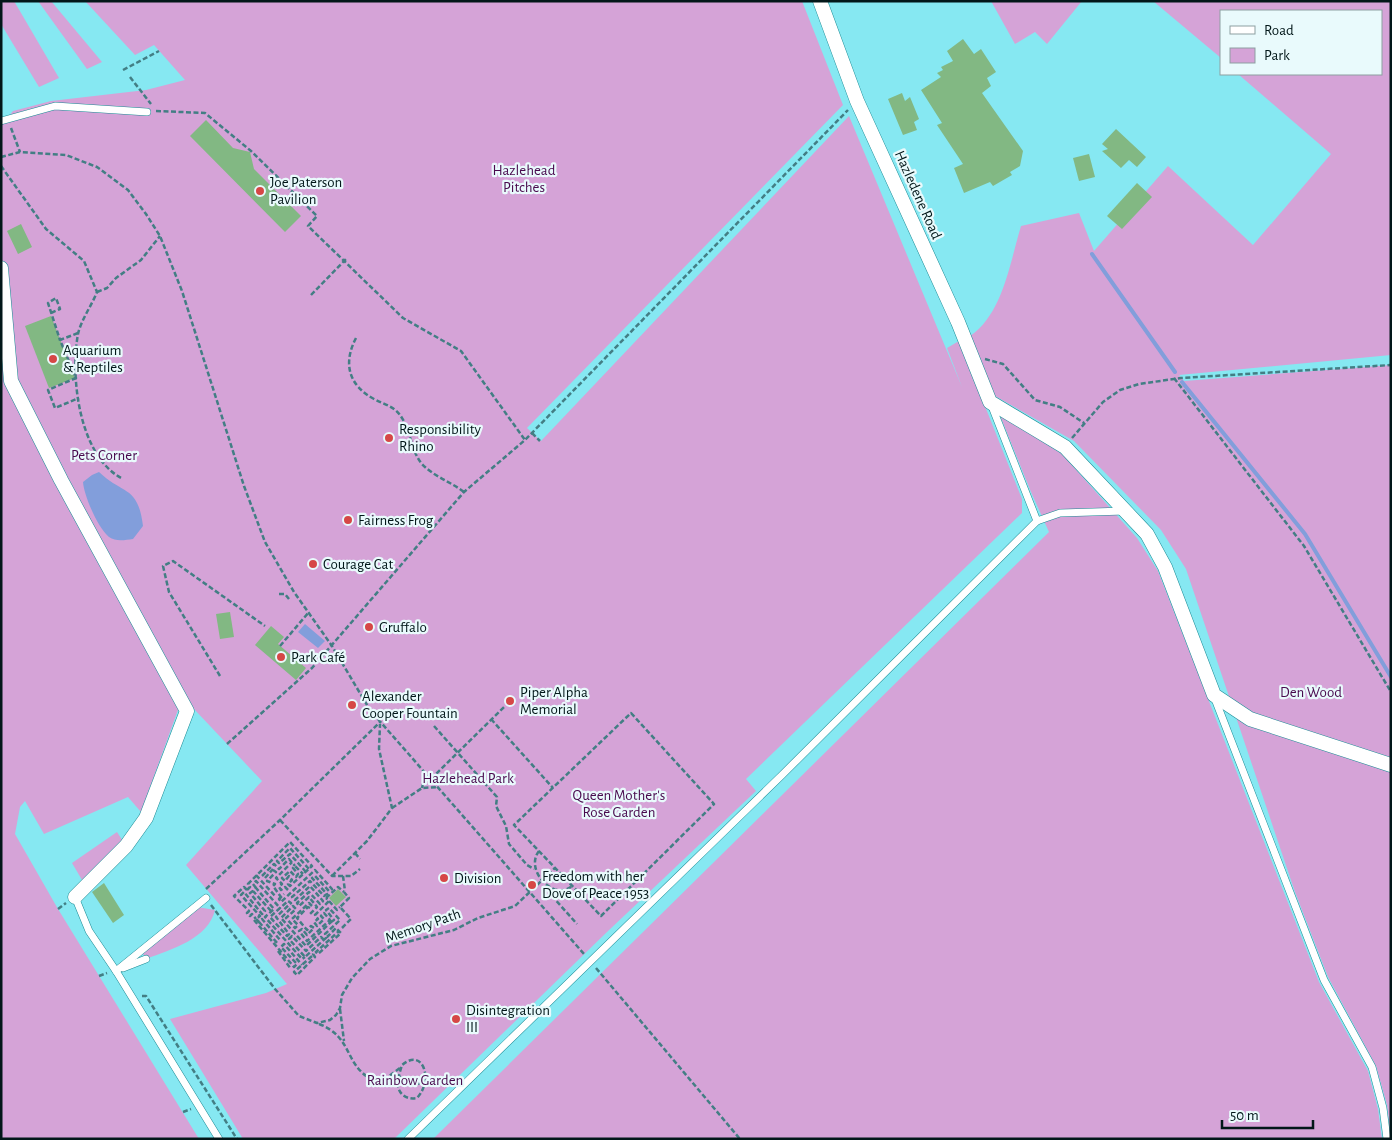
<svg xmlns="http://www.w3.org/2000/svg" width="1392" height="1140" viewBox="0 0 1392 1140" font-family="'Alegreya Sans',sans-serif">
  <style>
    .green { fill: #d5a3d7 }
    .water { fill: #829edb }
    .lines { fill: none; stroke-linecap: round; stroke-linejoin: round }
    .stream { stroke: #829edb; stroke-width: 4 }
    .building { fill: #82b883 }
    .lane-casing { stroke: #1b8b95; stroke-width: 8 }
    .street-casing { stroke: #1b8b95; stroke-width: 15 }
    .path { stroke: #437e84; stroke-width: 2.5; stroke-dasharray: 5 2.5; stroke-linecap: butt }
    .lane { stroke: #fff; stroke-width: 7 }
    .street { stroke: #fff; stroke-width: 14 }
    .poi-dot { fill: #d64746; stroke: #e9fafc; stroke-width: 2 }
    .labels { text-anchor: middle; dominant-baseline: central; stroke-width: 4.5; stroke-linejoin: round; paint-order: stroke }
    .park-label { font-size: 15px; fill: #490a4e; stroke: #e9fafc }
    .poi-label { font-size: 15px; fill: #021719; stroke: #e9fafc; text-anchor: start }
    .street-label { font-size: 15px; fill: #021719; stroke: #e9fafc }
  </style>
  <rect width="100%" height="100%" fill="#86e8f2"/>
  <g class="green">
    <path d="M1,1H14L59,78L39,87L1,24Z"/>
    <path d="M38,1H51L102,62L87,69Z"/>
    <path d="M85,1H802L843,105L527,428L541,441L849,116L962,387L947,348L959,341L1022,499V513L746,779L756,791L607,932L394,1139H243L170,1019L266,993L287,984L186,865L262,781L194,709L178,710L141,812L128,797L44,834L25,801L20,807L15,834L58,909L199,1139H1V126L13,111L51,101L146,90L185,80L154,45L135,55Z"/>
    <path d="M991,1H1082L1047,44L1035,32L1015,44Z"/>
    <path d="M1153,1H1391V355L1179,375L1184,381L1391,365V1137L1387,1105L1376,1066L1328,977L1295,892L1186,569L1161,530L1074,441L995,396L970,336C1003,314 1010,262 1021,226L1079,213L1094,251L1168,166L1253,245L1331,154L1238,74H1381V11H1221V58Z"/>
    <path d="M999,413L1062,454L1137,538L1158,571L1319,982L1368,1071L1378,1109L1382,1139H433L1049,532L1031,492Z"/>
    <path d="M117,832L126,846L85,885L72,863Z"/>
    <path d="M197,907L215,910C208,939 172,949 146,959L142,952Z"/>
  </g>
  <g class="water">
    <path d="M99,472C123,495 138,485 143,526L133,539C125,540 116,542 109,537C98,528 84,496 83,482L92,475Z"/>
    <path d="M305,624L325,641L318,648L298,632Z"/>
  </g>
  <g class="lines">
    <g class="stream">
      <path d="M1092,254L1175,372"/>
      <path d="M1182,382L1305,534L1391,677"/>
    </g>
  </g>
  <g class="building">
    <path d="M963,39L974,54L981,49L996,72L987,78L991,86L982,93L1023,151L1020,166L1010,172L1012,175L993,186L990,182L964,193L954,168L963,164L937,125L942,123L921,90L941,77L937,73L943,70L941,67L953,61L947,51Z"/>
    <path d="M902,93L905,101L910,97L919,119L914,122L917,130L903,135L888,99Z"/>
    <path d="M206,120L233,148L250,152L254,169L301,216L285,232L190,136Z"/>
    <path d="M1116,129L1146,157L1137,167L1129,160L1121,168L1102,151L1108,149L1102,144Z"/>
    <path d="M1089,154L1095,177L1079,181L1073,158Z"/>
    <path d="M1137,183L1152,197L1122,229L1107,216Z"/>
    <path d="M21,224L32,247L18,254L7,231Z"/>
    <path d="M51,316L75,378L49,388L25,326Z"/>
    <path d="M230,612L234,637L220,639L216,614Z"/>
    <path d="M271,626L284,637L278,644L306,668L296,680L255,645Z"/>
    <path d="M104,883L124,915L113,923L92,892Z"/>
    <path d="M338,889L346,897L336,906L329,898Z"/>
  </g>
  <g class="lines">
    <defs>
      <g id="lane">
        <path d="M1,121L55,106L147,112"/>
        <path d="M1037,521L1060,513L1125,511"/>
        <path d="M1215,699L1324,980L1372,1067L1383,1108L1387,1139"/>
        <path d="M75,897L89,931L116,971L219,1139"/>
        <path d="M123,968L146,959"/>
        <path d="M116,971L206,898"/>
        <path d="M408,1139L782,775L1037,521L991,404"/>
      </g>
      <g id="street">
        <path d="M820,1L857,101L958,322L990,402L1065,447L1147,534L1165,567L1214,695L1250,719L1391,765"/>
        <path d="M1,268L11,381L61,480L187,711L146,818L126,846L75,897"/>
      </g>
    </defs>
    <use href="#lane" class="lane-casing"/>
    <use href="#street" class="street-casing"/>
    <g class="path">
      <path d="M123,70L159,51"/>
      <path d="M130,77L151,104"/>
      <path d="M156,111L205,113L251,151L317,216L308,226L403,318L461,351L525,440"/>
      <path d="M11,128L20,152"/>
      <path d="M1,157L20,152L66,155L97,167L128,190L146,214L160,236L182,291L244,486L265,542L294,592L332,646L370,710L584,954"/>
      <path d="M1,166L46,229L84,261L97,292C92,305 81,320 78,334C70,377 79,457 123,479"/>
      <path d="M97,292L107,288L116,278L141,260L160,236"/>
      <path d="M311,295L347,258"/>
      <path d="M51,313L60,309L56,298L48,303L60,340"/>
      <path d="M78,333L60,340L76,378L48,390L55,408L79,398"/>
      <path d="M356,338C343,363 348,385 374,399C385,405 395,406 402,418C411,432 411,451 422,464C433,476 451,482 464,492"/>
      <path d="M985,359L1003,364L1035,400L1060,407L1084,423"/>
      <path d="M1174,378L1304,546L1391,692"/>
      <path d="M532,433L540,441"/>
      <path d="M1072,438L1103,402L1120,390L1139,384L1181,378L1391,365"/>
      <path d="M279,594H285L289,599"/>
      <path d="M280,646L309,612"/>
      <path d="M220,676L169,592L163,566L173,561L265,626"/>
      <path d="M631,713L714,804L601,916L514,825Z"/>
      <path d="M491,719L553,788"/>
      <path d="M434,726L497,797L496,806L506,826L509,844L527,865L534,869"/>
      <path d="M227,744L312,668L464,492L525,440L848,110"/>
      <path d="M431,779L505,706"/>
      <path d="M422,788L426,773"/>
      <path d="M392,808L422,788L438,787"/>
      <path d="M280,820L332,876H351L360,869"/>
      <path d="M539,851C524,870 554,902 572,886"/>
      <path d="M355,853L360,859"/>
      <path d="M273,870L276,872L267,881L275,884L273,886L281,897L284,894"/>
      <path d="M306,872L290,854L279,863L277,861L290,848L309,869"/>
      <path d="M256,875L276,897"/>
      <path d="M262,876L274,864L279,869L289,859L295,866"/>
      <path d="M332,876L367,841L392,808L379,749L380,724"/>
      <path d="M343,876L345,891"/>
      <path d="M265,878L273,869"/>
      <path d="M256,888L253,884L256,881L280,908L270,917L287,936L289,934L276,917L291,903L288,901L280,908"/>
      <path d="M552,888V896L577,924"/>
      <path d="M206,889L280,820L380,722"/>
      <path d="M247,890L250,887L248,884L290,842L312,866L290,886L288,884L292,880L289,876L285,881L282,878L290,871L296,877L298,874L293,868L295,866L303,874"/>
      <path d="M247,890L244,887L234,896L249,911L247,913L250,916L252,914L256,919"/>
      <path d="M288,890L285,887L281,890L279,887L282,884L276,878L292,862"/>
      <path d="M253,891L250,893L265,911L262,914L244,892L241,895L260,916L256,919L259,922L262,919L281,941"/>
      <path d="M281,897L279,899L281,902L315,870L332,889L329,891L315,876L312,878L327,894L324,896L310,881L292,897L295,900L310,886L323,901L320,904L309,892L297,903L299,906L309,897L317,907L310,914"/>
      <path d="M326,898L338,887L344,892"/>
      <path d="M329,901L337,910L340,907"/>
      <path d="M211,905L275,989L299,1016L317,1023L330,1020L336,1015L340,1008L342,995L352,978L370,959L391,946L454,930L478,918L515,906L555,868"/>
      <path d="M312,906L309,903L292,919L298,925L295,928L286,918L296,909L293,906L281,918L306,946L331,922L330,920"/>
      <path d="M310,908L308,907L297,918L307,930L311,926L314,928L307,935L302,929L299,931L307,941L330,920L324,913L321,916L324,919L317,926L314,922L318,919L315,915L329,901L326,898"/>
      <path d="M58,909L66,903"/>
      <path d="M271,911L253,891L256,888L274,909L265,917L302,959L305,957"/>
      <path d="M254,920L294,967L297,964L281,947L284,944L302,965"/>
      <path d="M259,922L278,944"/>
      <path d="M331,922L334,920L326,910L329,908L340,920L325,934L327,937L336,928L341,933L318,954L316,952L339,931"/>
      <path d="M342,928L351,919L340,907L349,898L344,892"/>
      <path d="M324,940L321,937L306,951L292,936L289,939L305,957L327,937"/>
      <path d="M278,951L291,969"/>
      <path d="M312,956L294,972L297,975L315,957L313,954L316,952"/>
      <path d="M596,968L740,1139"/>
      <path d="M99,976L107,973"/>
      <path d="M142,996H146L237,1139"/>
      <path d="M340,1009L344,1041"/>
      <path d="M319,1024C353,1037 344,1064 371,1079H385L400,1068"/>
      <path d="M399,1075C394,1089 403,1101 417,1098C434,1080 423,1047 402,1065L399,1075C403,1085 411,1088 420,1083L425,1074"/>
      <path d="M183,1112L191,1109"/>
    </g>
    <use href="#lane" class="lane"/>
    <use href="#street" class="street"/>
  </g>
  <g class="poi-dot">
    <circle cx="260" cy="191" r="5"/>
    <circle cx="53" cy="359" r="5"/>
    <circle cx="389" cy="438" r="5"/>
    <circle cx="348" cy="520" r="5"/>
    <circle cx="313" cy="564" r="5"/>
    <circle cx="369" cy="627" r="5"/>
    <circle cx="281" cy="657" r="5"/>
    <circle cx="510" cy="701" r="5"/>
    <circle cx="352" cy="705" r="5"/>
    <circle cx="444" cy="878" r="5"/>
    <circle cx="532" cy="885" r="5"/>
    <circle cx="456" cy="1019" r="5"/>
  </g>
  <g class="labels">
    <g class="park-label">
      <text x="524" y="170">Hazlehead<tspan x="524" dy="17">Pitches</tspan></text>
      <text x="104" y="455">Pets Corner</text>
      <text x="1311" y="692">Den Wood</text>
      <text x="468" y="778">Hazlehead Park</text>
      <text x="619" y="795">Queen Mother's<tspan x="619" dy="17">Rose Garden</tspan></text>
      <text x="415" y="1080">Rainbow Garden</text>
    </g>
    <g class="poi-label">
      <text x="270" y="182">Joe Paterson<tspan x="270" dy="17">Pavilion</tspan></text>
      <text x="63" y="350">Aquarium<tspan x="63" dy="17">&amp; Reptiles</tspan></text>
      <text x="399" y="429">Responsibility<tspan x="399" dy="17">Rhino</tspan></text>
      <text x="358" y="520">Fairness Frog</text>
      <text x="323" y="564">Courage Cat</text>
      <text x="379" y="627">Gruffalo</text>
      <text x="291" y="657">Park Café</text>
      <text x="520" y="692">Piper Alpha<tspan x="520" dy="17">Memorial</tspan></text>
      <text x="362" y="696">Alexander<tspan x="362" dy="17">Cooper Fountain</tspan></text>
      <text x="542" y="876">Freedom with her<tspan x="542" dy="17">Dove of Peace 1953</tspan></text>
      <text x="454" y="878">Division</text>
      <text x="466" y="1010">Disintegration<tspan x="466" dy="17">III</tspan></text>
    </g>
    <g class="street-label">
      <text transform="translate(918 195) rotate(66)">Hazledene Road</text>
      <text transform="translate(423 926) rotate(-19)">Memory Path</text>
    </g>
  </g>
  <rect width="1392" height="1140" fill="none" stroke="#021719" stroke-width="5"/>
  <rect x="1220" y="10" width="162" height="65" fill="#e9fafc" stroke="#8d9fa1"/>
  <rect x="1230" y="26" width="25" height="8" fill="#ffffff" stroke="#8d9fa1"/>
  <text x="1264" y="35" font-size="15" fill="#021719">Road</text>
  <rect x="1230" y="48" width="25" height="15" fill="#d5a3d7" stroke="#8d9fa1"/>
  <text x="1264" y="60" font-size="15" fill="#021719">Park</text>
  <path d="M1222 1120v8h91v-8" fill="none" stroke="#021719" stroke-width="2.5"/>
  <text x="1230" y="1120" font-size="15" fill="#021719" stroke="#e9fafc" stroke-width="4" paint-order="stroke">50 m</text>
</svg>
